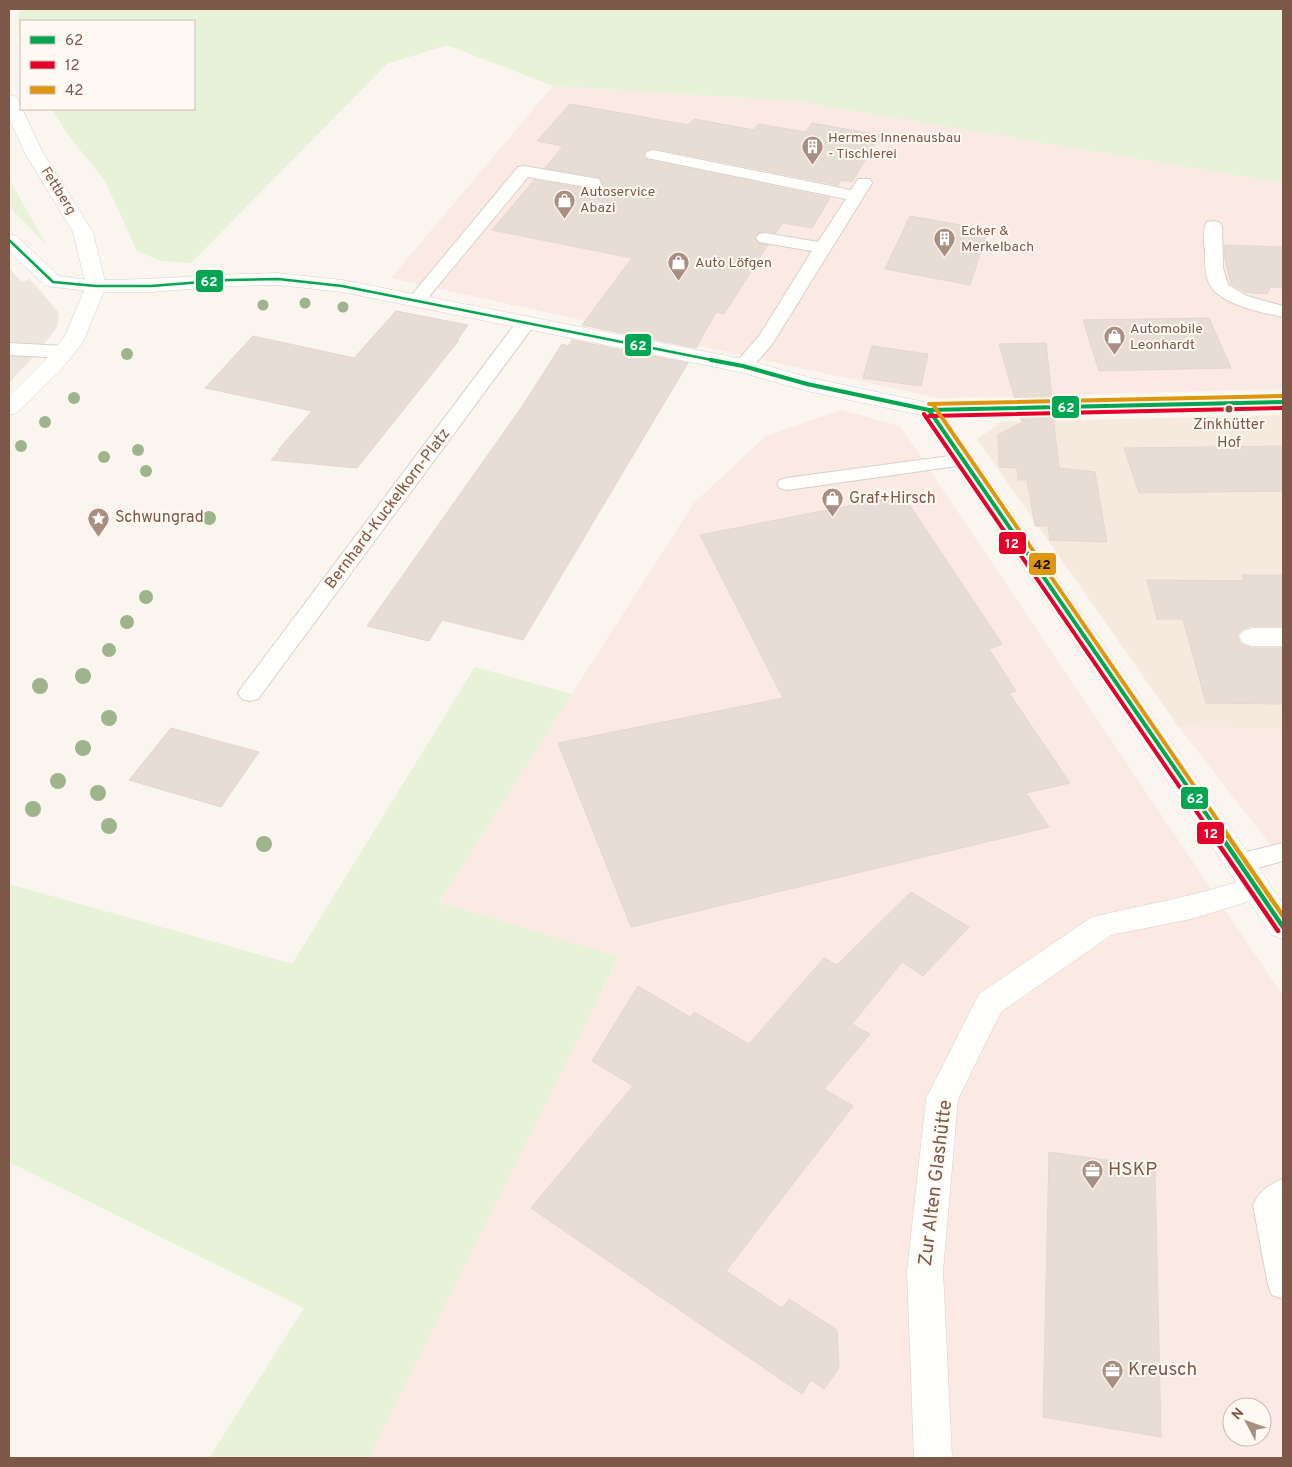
<svg xmlns="http://www.w3.org/2000/svg" width="1292" height="1467" viewBox="0 0 1292 1467" font-family="Overpass,sans-serif">
  <style>
    .residential { fill: #f6eadf }
    .commercial { fill: #faeae3; fill-rule: evenodd }
    .industrial { fill: #ede5de }
    .green { fill: #e8f2d8 }
    .building { fill: #e7ddd5; stroke: #e4d7d0 }
    .lines { fill: none; stroke-linecap: round; stroke-linejoin: round }
    .service-casing { stroke: #d9d0cb; stroke-width: 2 }
    .minor-casing { stroke: #d9d0cb; stroke-width: 1 }
    .tertiary-casing { stroke: #d9d0cb; stroke-width: 1 }
    .secondary-casing { stroke: #dad0ca; stroke-width: 1 }
    .service { fill: #fefefd; fill-rule: evenodd }
    .minor { fill: #fefefd; fill-rule: evenodd }
    .tertiary { fill: #fefefd; fill-rule: evenodd }
    .secondary { fill: #fefefd; fill-rule: evenodd }
    .bus-1-far2-casing { stroke: #fff9f3; stroke-width: 5 }
    .bus-1-far1-casing { stroke: #fff9f3; stroke-width: 8 }
    .bus-1-casing { stroke: #fff9f3; stroke-width: 8 }
    .bus-2-far1-casing { stroke: #fff9f3; stroke-width: 8 }
    .bus-2-casing { stroke: #fff9f3; stroke-width: 8 }
    .bus-3-far1-casing { stroke: #fff9f3; stroke-width: 8 }
    .bus-3-casing { stroke: #fff9f3; stroke-width: 8 }
    .bus-1-far2 { stroke: #00a651; stroke-width: 2.5 }
    .bus-1-far1 { stroke: #00a651; stroke-width: 4 }
    .bus-1 { stroke: #00a651; stroke-width: 4.5 }
    .bus-2-far1 { stroke: #e4002b; stroke-width: 4 }
    .bus-2 { stroke: #e4002b; stroke-width: 4.5 }
    .bus-3-far1 { stroke: #df960f; stroke-width: 4 }
    .bus-3 { stroke: #df960f; stroke-width: 4.5 }
    .tree { fill: #9fb48d }
    .bus-dot { fill: #7d5849; stroke: #fff9f3; stroke-width: 2 }
    .labels { text-anchor: middle; dominant-baseline: central; stroke-width: 4; stroke-linejoin: round; paint-order: stroke }
    .far-poi-label { font-size: 14px; fill: #7d5849; stroke: #fff9f3; text-anchor: start }
    .far-street-label { font-size: 14px; fill: #7d5849; stroke: #fff9f3 }
    .bus-label { font-size: 15px; fill: #7d5849; stroke: #fff9f3 }
    .poi-label { font-size: 16px; fill: #7d5849; stroke: #fff9f3; text-anchor: start }
    .street-label { font-size: 16px; fill: #7d5849; stroke: #fff9f3 }
    .near-poi-label { font-size: 19px; fill: #7d5849; stroke: #fff9f3; text-anchor: start }
    .near-street-label { font-size: 19px; fill: #7d5849; stroke: #fff9f3 }
    .line-badge { stroke: #fff9f3; stroke-width: 2 }
    .badge-label { font-size: 14px; text-anchor: middle; font-weight: bold; fill: #fff }
    .pale-badge-label { font-size: 14px; text-anchor: middle; font-weight: bold; fill: #111 }
  </style>
  <rect width="100%" height="100%" fill="#faf5ef"/>
  <path class="residential" d="M1283,415V730L1178,726L977,439L1001,422Z"/>
  <g class="commercial">
    <path d="M553,86L791,101L1283,183V389L937,398L391,278Z"/>
    <path d="M841,410L900,426L1283,996V1458H369L619,958L439,902L694,503L766,436ZM1232,1407H1262V1437H1232Z"/>
    <path d="M1178,726L1283,730V861Z"/>
  </g>
  <path class="industrial" d="M9,268L22,282L30,279L59,313L57,327L38,352L9,383Z"/>
  <g class="green">
    <path d="M19,9H1283V183L792,101L553,86L447,45L387,64L191,263L161,261L137,251L105,181L67,133L52,109H194V21H21V37L18,27Z"/>
    <path d="M9,179L45,243V244L9,206Z"/>
    <path d="M475,667L572,694L439,902L619,957L369,1458H209L304,1308L9,1162V884L292,964Z"/>
  </g>
  <g class="building">
    <path d="M570,104L689,125L694,119L754,130L758,124L806,132L812,123L880,135L852,182L841,180L838,185L653,148L645,151L643,156L647,160L830,198L812,228L782,223L776,233L765,231L758,233L754,238L758,243L768,245L724,314L716,312L696,348L582,325L632,258L492,230L534,180L593,190L601,188L603,182L599,177L545,168L563,146L537,141Z"/>
    <path d="M910,216L988,230L970,285L885,269Z"/>
    <path d="M1224,245L1283,247V288L1270,287L1267,294L1245,292L1231,284L1225,259Z"/>
    <path d="M396,311L468,325L458,339L459,340L357,468L271,460L280,450H278L312,411L205,388L253,336L354,358Z"/>
    <path d="M1209,318L1231,368L1099,371L1083,320Z"/>
    <path d="M572,340L688,363L523,640L442,620L429,641L367,626L523,405L562,344L568,346Z"/>
    <path d="M1046,343L1052,398L1015,399L999,344Z"/>
    <path d="M872,346L928,354L921,386L863,378Z"/>
    <path d="M1020,416H1053L1059,468L1095,472L1107,542L1050,540L1048,526H1035L1027,480H1018L1017,468L999,467L998,435L1022,422Z"/>
    <path d="M1283,446V491L1139,493L1124,448Z"/>
    <path d="M903,495L1002,644L989,649L1016,691L1009,693L1070,783L1026,793L1049,827L631,927L558,743L783,698L700,535Z"/>
    <path d="M1242,575H1283V626H1251L1242,629L1237,636L1241,644L1251,648H1283V704L1206,703L1183,619H1157L1147,580L1244,581Z"/>
    <path d="M171,728L259,752L221,807L129,780Z"/>
    <path d="M911,892L969,927L923,976L902,962L852,1024L870,1034L824,1089L853,1106L726,1271L782,1308L789,1299L837,1330L839,1368L824,1389L811,1380L802,1394L531,1208L633,1086L592,1061L638,986L690,1017L694,1012L749,1044L824,958L837,965Z"/>
    <path d="M1049,1152L1155,1167L1161,1437L1043,1417Z"/>
  </g>
  <g class="lines">
    <defs>
      <g id="service">
        <path d="M653,150L851,190L858,179H870L872,183L773,343L750,370L743,372L736,370L733,366L759,336L812,251L765,243L759,242L756,238L759,234L765,233L818,242L846,199L647,158L645,155L647,152Z"/>
        <path d="M524,166L593,178L599,179L601,183L599,187L593,188L528,177L422,305L416,306L410,305L407,301L410,297L518,167Z"/>
        <path d="M1213,221L1219,222L1222,226L1223,268L1228,285L1247,296L1283,306V317C1262,313 1218,304 1209,283C1205,274 1205,262 1205,252C1204,244 1202,230 1207,222Z"/>
        <path d="M525,318L532,320L534,324L532,328L258,699L250,701L242,699L238,693L242,687L518,320Z"/>
        <path d="M9,343L64,346L71,348L73,352L71,356L64,358L9,355Z"/>
        <path d="M964,454L971,456L974,460L971,464L787,490L780,488L777,484L780,480L787,478Z"/>
        <path d="M1283,843V861L1239,873L1230,870L1226,863L1230,856Z"/>
        <path d="M1283,1179V1299L1272,1295L1268,1285L1253,1205C1259,1192 1269,1184 1283,1179Z"/>
      </g>
      <g id="minor">
        <path d="M9,234L16,236L59,276L103,282L106,286L103,290L96,292L46,286L9,251Z"/>
        <path d="M1252,628H1283V646H1252L1243,643L1239,637L1243,631Z"/>
        <path d="M1256,877L1267,880L1271,888L1267,896L1191,919L1111,935L1001,1012L958,1099L943,1271L952,1458H914L907,1271L926,1099L979,994L1092,917L1191,895Z"/>
      </g>
      <path id="tertiary" d="M278,273L342,280L743,359L811,378L929,403L1283,395V409L945,416L1283,904V939L1272,935L921,415L807,391L740,372L342,292L278,285L228,286L151,292H96L89,290L86,286L89,282L96,280C157,280 217,274 278,273Z"/>
      <path id="secondary" d="M9,95L15,96L18,100L43,153L93,232L106,286L83,342L60,371L17,413L9,415V396L44,361L65,336L86,286L73,232L25,153L9,119Z"/>
    </defs>
    <use href="#service" class="service-casing"/>
    <use href="#minor" class="minor-casing"/>
    <use href="#tertiary" class="tertiary-casing"/>
    <use href="#secondary" class="secondary-casing"/>
    <use href="#service" class="service"/>
    <use href="#minor" class="minor"/>
    <use href="#tertiary" class="tertiary"/>
    <use href="#secondary" class="secondary"/>
    <defs>
      <path id="bus-1-far2" d="M9,240L53,282L96,286H151L228,280L278,279L342,286L717,361"/>
      <g id="bus-1-far1">
        <path d="M711,360L743,366L807,384L929,410L1283,402"/>
        <path d="M929,410L1222,837"/>
      </g>
      <path id="bus-1" d="M1221,836L1283,927"/>
      <g id="bus-2-far1">
        <path d="M924,414L1214,837"/>
        <path d="M929,416L1283,408"/>
      </g>
      <path id="bus-2" d="M1213,836L1278,931"/>
      <g id="bus-3-far1">
        <path d="M929,404L1283,396"/>
        <path d="M934,406L1229,837"/>
      </g>
      <path id="bus-3" d="M1228,836L1283,916"/>
    </defs>
    <use href="#bus-1-far2" class="bus-1-far2-casing"/>
    <use href="#bus-1-far1" class="bus-1-far1-casing"/>
    <use href="#bus-1" class="bus-1-casing"/>
    <use href="#bus-2-far1" class="bus-2-far1-casing"/>
    <use href="#bus-2" class="bus-2-casing"/>
    <use href="#bus-3-far1" class="bus-3-far1-casing"/>
    <use href="#bus-3" class="bus-3-casing"/>
    <use href="#bus-1-far2" class="bus-1-far2"/>
    <use href="#bus-1-far1" class="bus-1-far1"/>
    <use href="#bus-1" class="bus-1"/>
    <use href="#bus-2-far1" class="bus-2-far1"/>
    <use href="#bus-2" class="bus-2"/>
    <use href="#bus-3-far1" class="bus-3-far1"/>
    <use href="#bus-3" class="bus-3"/>
  </g>
  <g class="tree">
    <circle cx="305" cy="303" r="5.5"/>
    <circle cx="263" cy="305" r="5.5"/>
    <circle cx="343" cy="307" r="5.5"/>
    <circle cx="127" cy="354" r="6"/>
    <circle cx="74" cy="398" r="6"/>
    <circle cx="45" cy="422" r="6"/>
    <circle cx="21" cy="446" r="6"/>
    <circle cx="138" cy="450" r="6"/>
    <circle cx="104" cy="457" r="6"/>
    <circle cx="146" cy="471" r="6"/>
    <circle cx="209" cy="518" r="7"/>
    <circle cx="146" cy="597" r="7"/>
    <circle cx="127" cy="622" r="7"/>
    <circle cx="109" cy="650" r="7"/>
    <circle cx="83" cy="676" r="8"/>
    <circle cx="40" cy="686" r="8"/>
    <circle cx="109" cy="718" r="8"/>
    <circle cx="83" cy="748" r="8"/>
    <circle cx="58" cy="781" r="8"/>
    <circle cx="98" cy="793" r="8"/>
    <circle cx="33" cy="809" r="8"/>
    <circle cx="109" cy="826" r="8"/>
    <circle cx="264" cy="844" r="8"/>
  </g>
  <defs>
    <symbol id="building-pin" viewBox="-11 -11 22 30"><path d="M0 17L-7.5 6A9.5 9.5 0 1 1 7.5 6Z" fill="#a98f83" stroke="#fff9f3"/><path d="M-4-6H4V6H1V3H-1V6H-4ZM-2.5-4.3h1.7v1.8h-1.7ZM.8-4.3h1.7v1.8H.8ZM-2.5-1h1.7V.8h-1.7ZM.8-1h1.7V.8H.8Z" fill="#fff"/></symbol>
    <symbol id="shop-pin" viewBox="-11 -11 22 30"><path d="M0 17L-7.5 6A9.5 9.5 0 1 1 7.5 6Z" fill="#a98f83" stroke="#fff9f3"/><path d="M-5-2.5h2.3a2.7 3.5 0 0 1 5.4 0H5L5.5 6h-11ZM-1.5-2.5h3a1.5 2.3 0 0 0-3 0Z" fill="#fff"/></symbol>
    <symbol id="sight-pin" viewBox="-11 -11 22 30"><path d="M0 17L-7.5 6A9.5 9.5 0 1 1 7.5 6Z" fill="#a98f83" stroke="#fff9f3"/><path d="M0-6L1.8-2.2L6-1.7L2.9 1.2L3.7 5.4L0 3.3L-3.7 5.4L-2.9 1.2L-6-1.7L-1.8-2.2Z" fill="#fff"/></symbol>
    <symbol id="office-pin" viewBox="-11 -11 22 30"><path d="M0 17L-7.5 6A9.5 9.5 0 1 1 7.5 6Z" fill="#a98f83" stroke="#fff9f3"/><path d="M-6-3h4V-5.5h4V-3h4V5H-6ZM-1-4.5V-3h2v-1.5ZM-6 0V1H6V0Z" fill="#fff"/></symbol>
  </defs>
  <g fill-rule="evenodd">
    <use href="#building-pin" x="800" y="134" width="25" height="34"/>
    <use href="#shop-pin" x="552" y="188" width="25" height="34"/>
    <use href="#building-pin" x="932" y="226" width="25" height="34"/>
    <use href="#shop-pin" x="666" y="250" width="25" height="34"/>
    <use href="#shop-pin" x="1102" y="324" width="25" height="34"/>
    <use href="#shop-pin" x="820" y="486" width="25" height="34"/>
    <use href="#sight-pin" x="86" y="506" width="25" height="34"/>
    <use href="#office-pin" x="1080" y="1158" width="25" height="34"/>
    <use href="#office-pin" x="1100" y="1358" width="25" height="34"/>
  </g>
  <circle class="bus-dot" cx="1229" cy="409" r="4.5"/>
  <g class="labels">
    <g class="far-poi-label">
      <text x="828" y="138">Hermes Innenausbau<tspan x="828" dy="16">- Tischlerei</tspan></text>
      <text x="580" y="192">Autoservice<tspan x="580" dy="16">Abazi</tspan></text>
      <text x="961" y="231">Ecker &amp;<tspan x="961" dy="16">Merkelbach</tspan></text>
      <text x="695" y="263">Auto Löfgen</text>
      <text x="1130" y="329">Automobile<tspan x="1130" dy="16">Leonhardt</tspan></text>
    </g>
    <g class="far-street-label">
      <text transform="translate(58 191) rotate(58)">Fettberg</text>
    </g>
    <g class="bus-label">
      <text x="1229" y="425">Zinkhütter<tspan x="1229" dy="18">Hof</tspan></text>
    </g>
    <g class="poi-label">
      <text x="849" y="499">Graf+Hirsch</text>
      <text x="115" y="518">Schwungrad</text>
    </g>
    <g class="street-label">
      <text transform="translate(388 509) rotate(-53)">Bernhard-Kuckelkorn-Platz</text>
    </g>
    <g class="near-poi-label">
      <text x="1108" y="1170">HSKP</text>
      <text x="1128" y="1370">Kreusch</text>
    </g>
    <g class="near-street-label">
      <text transform="translate(936 1183) rotate(-83)">Zur Alten Glashütte</text>
    </g>
  </g>
  <g class="line-badge">
    <rect x="195" y="269" width="29" height="24" rx="5" fill="#00a651"/>
    <rect x="624" y="333" width="28" height="24" rx="5" fill="#00a651"/>
    <rect x="1051" y="395" width="29" height="24" rx="5" fill="#00a651"/>
    <rect x="998" y="531" width="29" height="24" rx="5" fill="#e4002b"/>
    <rect x="1028" y="552" width="29" height="24" rx="5" fill="#df960f"/>
    <rect x="1180" y="786" width="29" height="24" rx="5" fill="#00a651"/>
    <rect x="1196" y="821" width="29" height="24" rx="5" fill="#e4002b"/>
  </g>
  <g class="badge-label">
    <text x="209" y="286">62</text>
    <text x="638" y="350">62</text>
    <text x="1066" y="412">62</text>
    <text x="1012" y="548">12</text>
    <text x="1195" y="803">62</text>
    <text x="1211" y="838">12</text>
  </g>
  <g class="pale-badge-label">
    <text x="1042" y="569">42</text>
  </g>
  <rect width="1292" height="1467" fill="none" stroke="#7d5849" stroke-width="20"/>
  <rect x="20" y="20" width="175" height="90" fill="#fff9f3" stroke="#cbb9af"/>
  <rect x="30" y="36" width="25" height="8" fill="#00a651" stroke="#cbb9af"/>
  <text x="65" y="45" font-size="15" fill="#7d5849">62</text>
  <rect x="30" y="61" width="25" height="8" fill="#e4002b" stroke="#cbb9af"/>
  <text x="65" y="70" font-size="15" fill="#7d5849">12</text>
  <rect x="30" y="86" width="25" height="8" fill="#df960f" stroke="#cbb9af"/>
  <text x="65" y="95" font-size="15" fill="#7d5849">42</text>
  <g transform="translate(1247 1422) rotate(311)"><circle r="24" fill="#fff9f3" stroke="#cbb9af"/>
  <path d="M0-4L9 19L0 12L-9 19Z" fill="#a98f83"/>
  <text y="-8" font-size="14" font-weight="bold" text-anchor="middle" fill="#7d5849">N</text>
  </g>
</svg>
